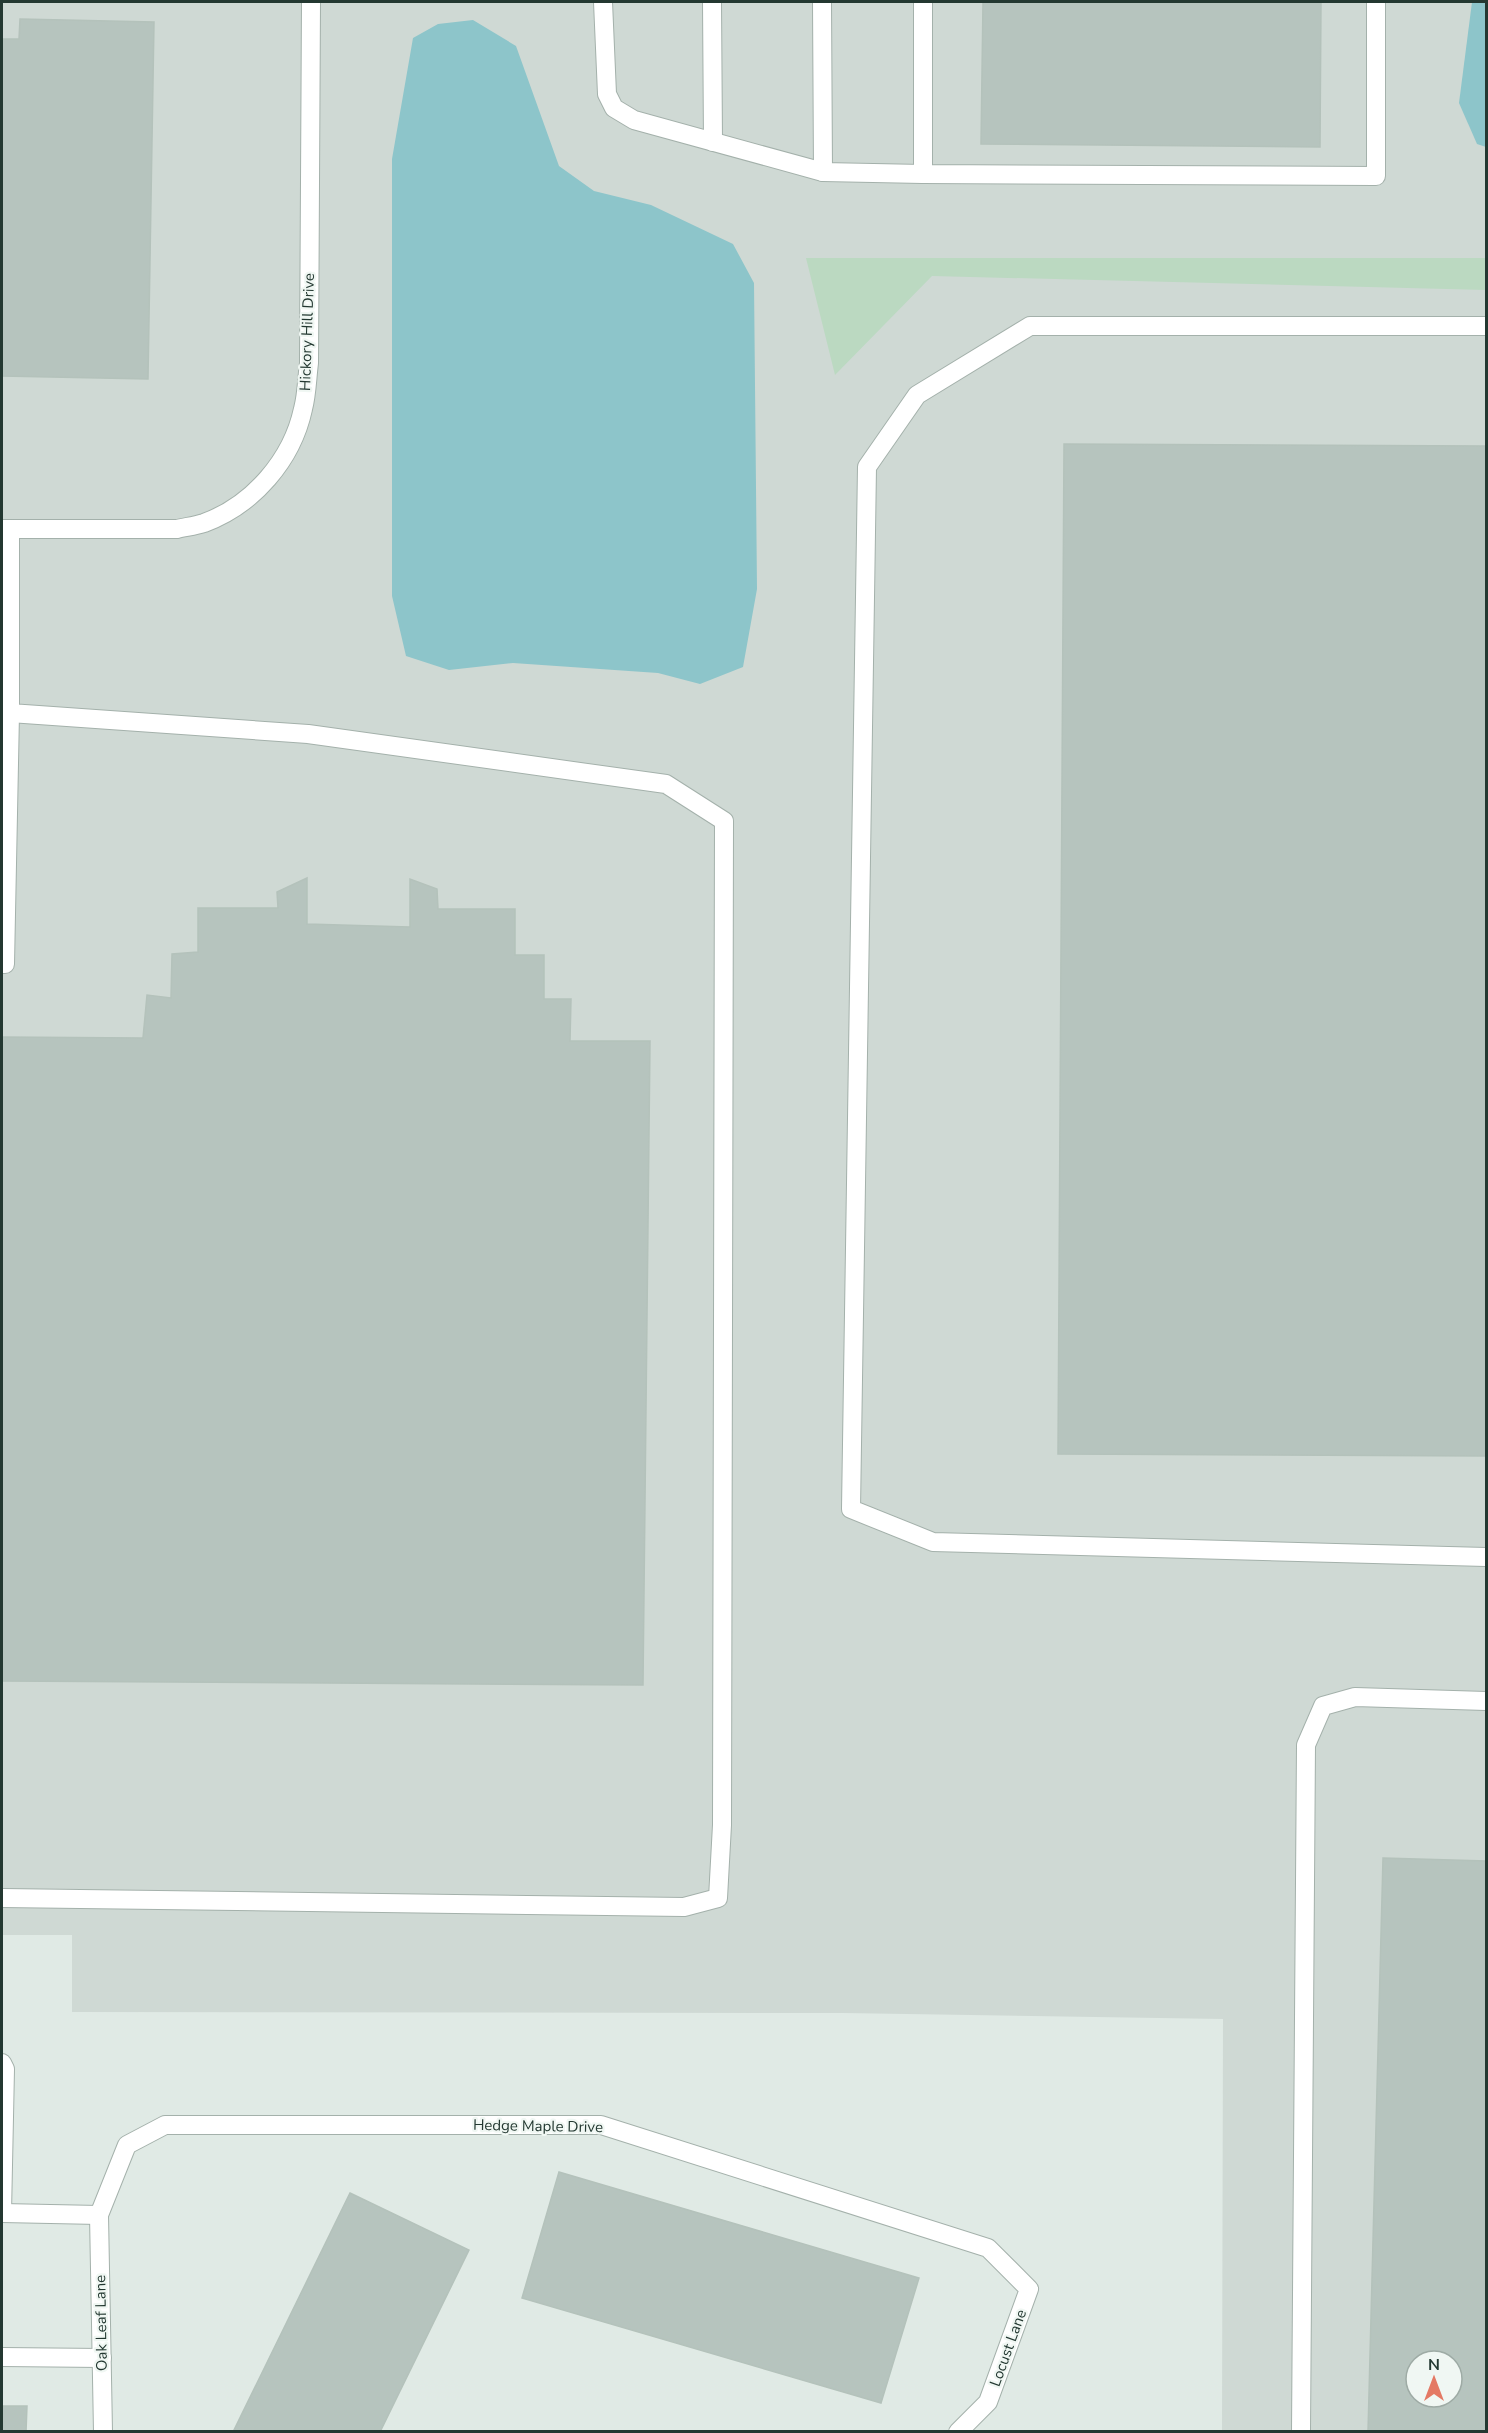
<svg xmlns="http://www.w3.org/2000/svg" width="1488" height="2433" viewBox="0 0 1488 2433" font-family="'Nunito Sans',sans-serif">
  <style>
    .built { fill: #cfd9d4; fill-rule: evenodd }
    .green { fill: #bbd9c1 }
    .water { fill: #8dc5ca }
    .building { fill: #b6c4be; stroke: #b4c2bb; stroke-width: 1.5; fill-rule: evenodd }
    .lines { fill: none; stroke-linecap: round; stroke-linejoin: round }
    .minor-casing { stroke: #a4b1ab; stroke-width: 20 }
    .minor { stroke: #fff; stroke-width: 18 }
    .labels { text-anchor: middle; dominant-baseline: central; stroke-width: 4.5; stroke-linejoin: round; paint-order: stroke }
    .street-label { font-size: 15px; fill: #233831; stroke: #f0f7f3 }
  </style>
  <rect width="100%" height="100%" fill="#e0eae5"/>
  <path class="built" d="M2,2H1486V2431H1222L1223,2019L843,2013L72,2012V1935H2ZM1416,2361H1452V2397H1416Z"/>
  <path class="green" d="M806,258H1486V290L932,276L835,375Z"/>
  <g class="water">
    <path d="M1472,2H1486V147L1477,144L1459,103Z"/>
    <path d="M473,20L516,46L559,166L594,191L651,205L733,244L754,283L757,589L743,667L700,684L658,673L513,663L449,670L406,656L392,596V159L413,38L438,24Z"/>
  </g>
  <g class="building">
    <path d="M983,2H1321L1320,147L981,144Z"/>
    <path d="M20,19L154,22L148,379L2,376V39H19Z"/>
    <path d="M1064,444L1486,446V1456L1058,1454Z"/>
    <path d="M307,878V924L410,927V879L437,889L438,909H515V955H544V999H571L570,1041H650L643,1685L2,1681V1037L143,1038L147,995L171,998L172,954L198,952V908H278L277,892Z"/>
    <path d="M1383,1858L1486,1861V2432H1368ZM1416,2361H1452V2397H1416Z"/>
    <path d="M559,2172L919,2278L881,2403L522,2298Z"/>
    <path d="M350,2193L469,2250L380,2432H233Z"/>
    <path d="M2,2406H27L26,2432H2Z"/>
  </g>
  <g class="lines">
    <defs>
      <g id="minor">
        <path d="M603,2L607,94L614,108L634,120L823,172L923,174"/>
        <path d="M712,2L713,142"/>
        <path d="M822,2L823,172"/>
        <path d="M923,2V174L1376,176V2"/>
        <path d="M1486,326H1030L917,395L867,467L851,1509L933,1542L1486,1557"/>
        <path d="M2,529H177C185,527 195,526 204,523C253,505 292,460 303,409C307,394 307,378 309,363L311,2"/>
        <path d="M2,964H5L10,713"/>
        <path d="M2,1898L684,1907L718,1898L722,1825L724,821L666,784L308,734L10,713V529"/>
        <path d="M2,2063L5,2069L2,2213"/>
        <path d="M2,2213L99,2215"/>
        <path d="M2,2357L102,2358"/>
        <path d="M103,2432L99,2215L127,2145L165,2125H601L988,2248L1029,2289L988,2402L958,2432"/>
        <path d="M1301,2432L1306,1745L1323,1706L1355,1697L1486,1701"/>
      </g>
    </defs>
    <use href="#minor" class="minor-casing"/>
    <use href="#minor" class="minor"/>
  </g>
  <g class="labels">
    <g class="street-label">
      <text transform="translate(307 332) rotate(-88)">Hickory Hill Drive</text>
      <text transform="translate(538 2126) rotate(1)">Hedge Maple Drive</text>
      <text transform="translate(101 2323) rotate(-91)">Oak Leaf Lane</text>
      <text transform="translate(1008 2348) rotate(-70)">Locust Lane</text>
    </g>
  </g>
  <rect width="1488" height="2433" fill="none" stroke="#233831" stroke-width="6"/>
  <g transform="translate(1434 2379)"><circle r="28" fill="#f0f7f3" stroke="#9eaba5" stroke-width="1.5"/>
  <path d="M0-4.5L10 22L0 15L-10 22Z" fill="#e47964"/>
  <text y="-9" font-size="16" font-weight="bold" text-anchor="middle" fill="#233831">N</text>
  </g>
</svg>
